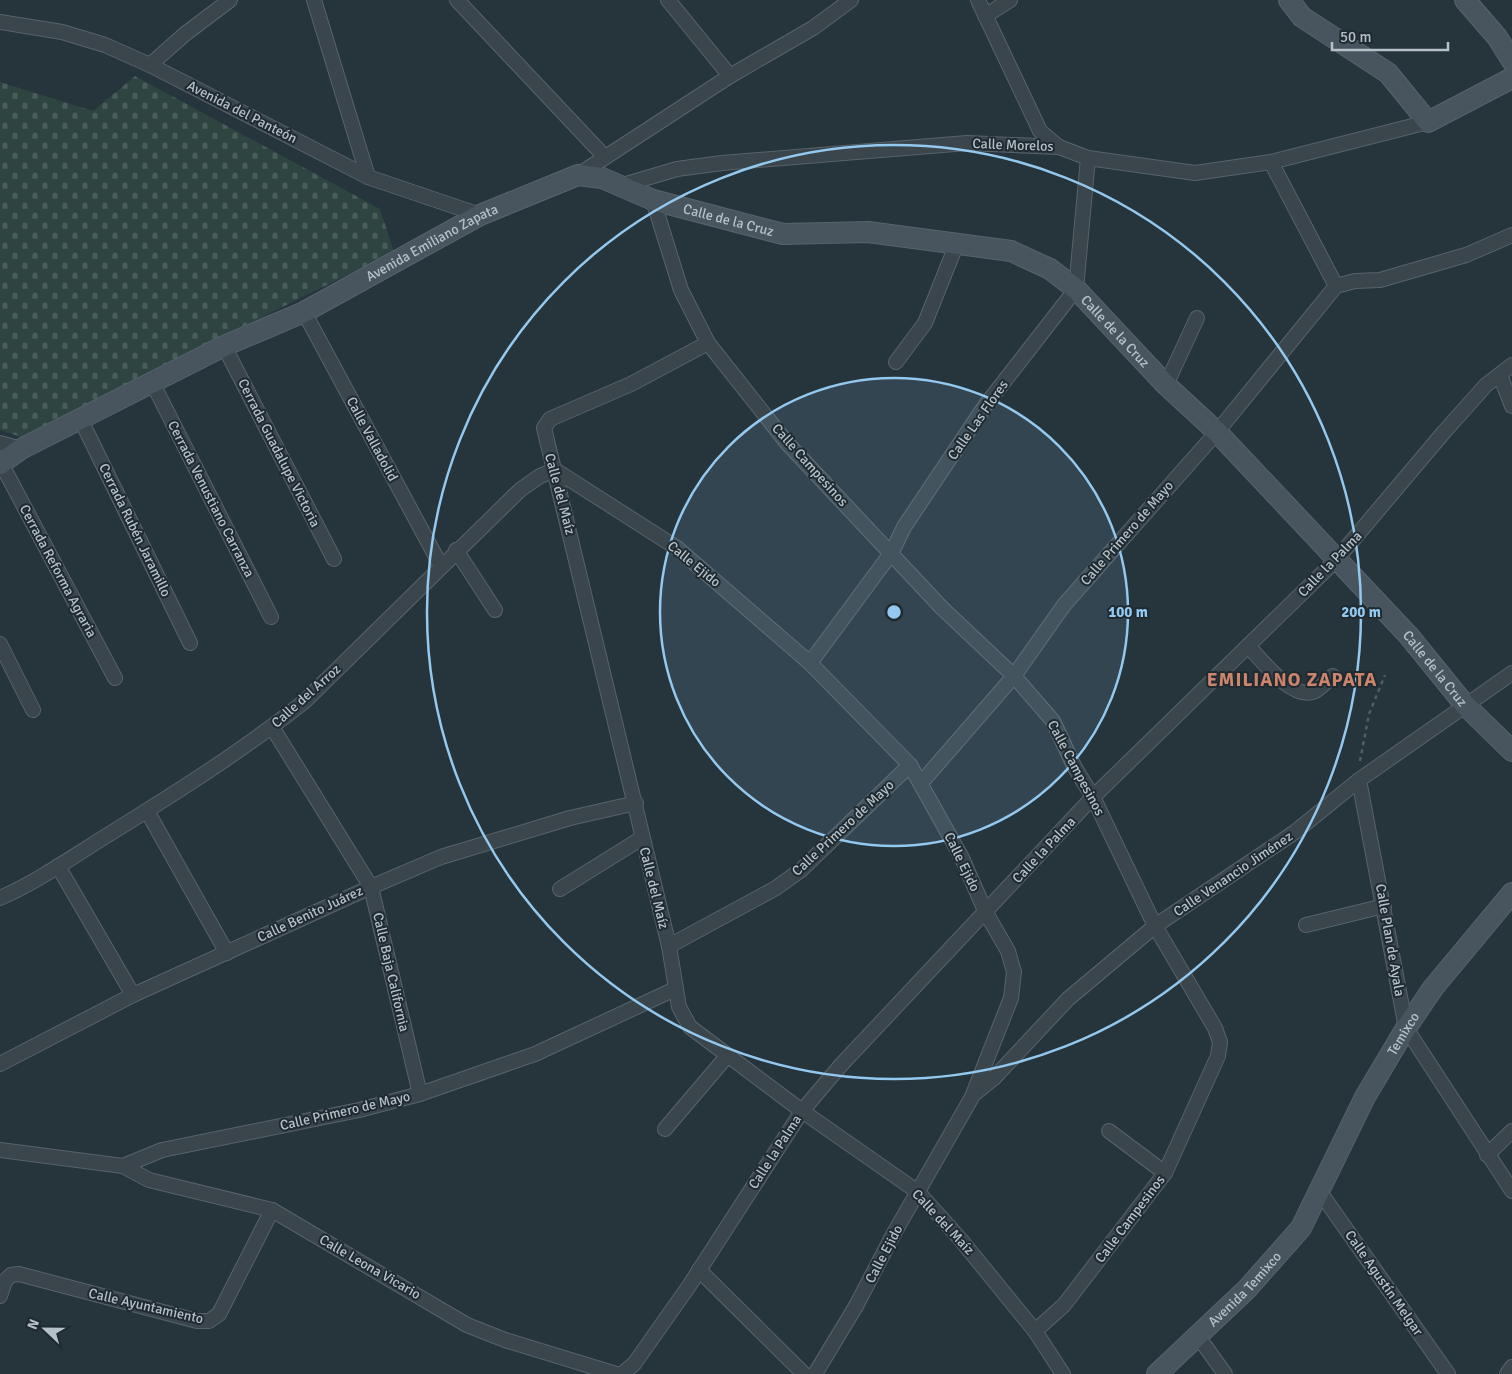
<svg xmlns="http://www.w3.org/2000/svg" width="1512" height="1374" viewBox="0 0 1512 1374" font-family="Signika,sans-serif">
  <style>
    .cemetery { fill: url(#cemetery-stones) }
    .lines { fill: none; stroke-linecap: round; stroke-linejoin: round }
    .minor-casing { stroke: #58636a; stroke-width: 16 }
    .secondary-casing { stroke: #58636a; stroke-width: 22 }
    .path { stroke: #4d605f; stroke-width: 2.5; stroke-dasharray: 4 4; stroke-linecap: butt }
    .minor { stroke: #3a454c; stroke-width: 14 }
    .secondary { stroke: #48555f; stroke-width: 20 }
    .ring { fill: none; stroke: #93c8ef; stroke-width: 2.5 }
    .labels { text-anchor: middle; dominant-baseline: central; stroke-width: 4; stroke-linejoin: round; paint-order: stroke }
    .street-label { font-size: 14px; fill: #b6c0c7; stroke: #1f2a31 }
    .district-label { font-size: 19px; font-weight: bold; letter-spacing: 1px; fill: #cc846c; stroke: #1f2a31 }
    .centre { fill: #93c8ef; stroke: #1f2a31; stroke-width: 2.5 }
    .ring-label { font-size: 15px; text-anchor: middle; font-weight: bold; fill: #93c8ef; stroke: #1f2a31; stroke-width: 4; stroke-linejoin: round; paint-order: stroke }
  </style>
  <defs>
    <pattern id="cemetery-stones" width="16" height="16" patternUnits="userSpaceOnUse" patternTransform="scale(1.25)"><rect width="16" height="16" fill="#2e4440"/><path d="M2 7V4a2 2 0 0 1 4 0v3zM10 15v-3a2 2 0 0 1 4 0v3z" fill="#4a5d5a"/></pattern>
  </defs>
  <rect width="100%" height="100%" fill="#26343c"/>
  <path class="cemetery" d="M135,76L380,209L394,252L207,344L27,439L0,430V82L93,111Z"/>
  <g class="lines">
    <defs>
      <g id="minor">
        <path d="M314,0L368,177"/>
        <path d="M457,0L605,157"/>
        <path d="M668,0L730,76"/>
        <path d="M978,0L1040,131L1059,147"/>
        <path d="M985,16L1010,0"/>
        <path d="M0,22L62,32L105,45L150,65L368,177L480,215"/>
        <path d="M150,65L185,34L230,0"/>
        <path d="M1271,162L1336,286"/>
        <path d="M578,175L730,76L813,28L851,0"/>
        <path d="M623,185L677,169L722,163L967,143L1059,147L1088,158L1195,173L1271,162L1428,122"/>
        <path d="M653,200L681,290L708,343L787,443L942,608L1014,676L1053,721L1075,768L1093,797L1155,926L1215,1028L1220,1042L1218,1056L1165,1173L1064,1305L1035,1331"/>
        <path d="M304,312L441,566"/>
        <path d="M708,343L631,384L550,419L544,428L669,946L679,1007L690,1027L802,1111L918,1192L961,1240L1035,1331L1063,1374"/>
        <path d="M224,346L334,559"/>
        <path d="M896,362L925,323L957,243"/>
        <path d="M1500,375L1512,406"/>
        <path d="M152,382L271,617"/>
        <path d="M1166,385L1197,318"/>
        <path d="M80,418L190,643"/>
        <path d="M0,443L21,449"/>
        <path d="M1,463L115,678"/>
        <path d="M456,550L495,610"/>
        <path d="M0,644L33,710"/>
        <path d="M1248,646C1262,660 1293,702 1315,691C1321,688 1327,680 1333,676"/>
        <path d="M810,663L892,552L904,527L985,406L1076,289L1088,158"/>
        <path d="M272,727L371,887L420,1094"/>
        <path d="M1359,780L1406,1028L1512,1191"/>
        <path d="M921,783L1014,676L1064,605L1217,432L1336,286L1355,281L1380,280L1466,255L1512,235"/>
        <path d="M147,811L227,953"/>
        <path d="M58,866L133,995"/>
        <path d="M560,889L642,838"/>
        <path d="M0,898C39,881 75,855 111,833C177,792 245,749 305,701L520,490L540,476L555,470L677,548L810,663L910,765L962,858L986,913L1008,951L1014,972L1011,998L972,1097L893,1235L856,1306L815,1374"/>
        <path d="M1306,925L1384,906"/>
        <path d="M669,946L776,888L801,870L910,765"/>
        <path d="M0,1064L133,995L371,887L441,857L570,818L636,803"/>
        <path d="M974,1094L994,1078L1068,999L1155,926L1295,832L1359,780L1512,673"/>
        <path d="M665,1129L728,1055"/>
        <path d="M1109,1131L1165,1173"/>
        <path d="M0,1150L123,1166L162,1150L359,1110L420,1094L535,1054L675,989"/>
        <path d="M1487,1155L1512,1131"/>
        <path d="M123,1166L149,1180L272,1210L467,1325L505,1340L616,1374"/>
        <path d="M1320,1192L1448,1374"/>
        <path d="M699,1270L804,1374"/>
        <path d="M0,1296L5,1281L11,1275L19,1274L197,1321H209L219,1314L272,1210"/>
        <path d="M1197,1335L1225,1374"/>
        <path d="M622,1374L634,1364L689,1286L802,1111L841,1065L1093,797L1336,560L1444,432L1486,385L1512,365"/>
        <path d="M1507,1374L1512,1367"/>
      </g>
      <g id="secondary">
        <path d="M1289,0L1302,17L1388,73L1428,122L1512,78"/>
        <path d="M1465,0L1497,37L1512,61"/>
        <path id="s1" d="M0,464L21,449L224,346L304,312L480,215L578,175L602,178L653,200L783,234L868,232L1011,251L1050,269L1076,289L1166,385L1217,432L1409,636L1465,705L1512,751"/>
        <path id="s2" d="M1157,1374L1247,1289L1301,1228L1365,1097L1406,1028L1433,988L1512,893"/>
      </g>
    </defs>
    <use href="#minor" class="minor-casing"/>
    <use href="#secondary" class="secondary-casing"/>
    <path class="path" d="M1360,761L1369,714L1385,675"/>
    <use href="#minor" class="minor"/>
    <use href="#secondary" class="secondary"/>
  </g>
  <circle cx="894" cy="612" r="234" fill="#93c8ef" fill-opacity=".12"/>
  <g class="ring">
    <circle cx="894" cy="612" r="234"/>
    <circle cx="894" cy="612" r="467"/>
  </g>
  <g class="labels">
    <g class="street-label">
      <text transform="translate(242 112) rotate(27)">Avenida del Panteón</text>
      <text transform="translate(1013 145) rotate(2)">Calle Morelos</text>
      <text stroke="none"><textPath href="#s1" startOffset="805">Calle de la Cruz</textPath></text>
      <text stroke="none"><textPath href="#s1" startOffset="486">Avenida Emiliano Zapata</textPath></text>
      <text stroke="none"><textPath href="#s1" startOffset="1224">Calle de la Cruz</textPath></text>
      <text transform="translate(978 420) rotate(-55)">Calle Las Flores</text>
      <text transform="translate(372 439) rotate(62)">Calle Valladolid</text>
      <text transform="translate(279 453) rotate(63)">Cerrada Guadalupe Victoria</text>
      <text transform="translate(810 465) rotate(48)">Calle Campesinos</text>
      <text transform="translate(560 494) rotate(75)">Calle del Maíz</text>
      <text transform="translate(211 499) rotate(63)">Cerrada Venustiano Carranza</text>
      <text transform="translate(135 530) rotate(64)">Cerrada Rubén Jaramillo</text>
      <text transform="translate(1127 533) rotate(-49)">Calle Primero de Mayo</text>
      <text transform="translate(694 564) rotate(39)">Calle Ejido</text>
      <text transform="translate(1330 564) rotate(-46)">Calle la Palma</text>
      <text transform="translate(58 571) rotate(62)">Cerrada Reforma Agraria</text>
      <text stroke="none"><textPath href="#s1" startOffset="1689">Calle de la Cruz</textPath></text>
      <text transform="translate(306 696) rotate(-42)">Calle del Arroz</text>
      <text transform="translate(1076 768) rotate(62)">Calle Campesinos</text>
      <text transform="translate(843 828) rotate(-43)">Calle Primero de Mayo</text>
      <text transform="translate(1044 850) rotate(-47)">Calle la Palma</text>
      <text transform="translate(962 862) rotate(64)">Calle Ejido</text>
      <text transform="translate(1233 874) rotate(-34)">Calle Venancio Jiménez</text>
      <text transform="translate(654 888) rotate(76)">Calle del Maíz</text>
      <text transform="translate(310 914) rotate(-25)">Calle Benito Juárez</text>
      <text transform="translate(1390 940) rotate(80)">Calle Plan de Ayala</text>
      <text transform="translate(391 972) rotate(77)">Calle Baja California</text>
      <text stroke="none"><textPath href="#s2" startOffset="425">Temixco</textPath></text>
      <text transform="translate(345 1111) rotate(-13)">Calle Primero de Mayo</text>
      <text transform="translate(775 1152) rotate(-57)">Calle la Palma</text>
      <text transform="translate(1130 1219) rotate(-53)">Calle Campesinos</text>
      <text transform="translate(943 1222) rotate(47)">Calle del Maíz</text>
      <text transform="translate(884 1254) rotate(-62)">Calle Ejido</text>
      <text transform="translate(370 1267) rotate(30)">Calle Leona Vicario</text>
      <text transform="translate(1384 1283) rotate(55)">Calle Agustín Melgar</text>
      <text stroke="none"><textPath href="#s2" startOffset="122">Avenida Temixco</textPath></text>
      <text transform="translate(146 1306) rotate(13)">Calle Ayuntamiento</text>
    </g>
    <g class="district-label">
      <text x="1292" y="680">EMILIANO ZAPATA</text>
    </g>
  </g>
  <circle cx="894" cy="612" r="8" class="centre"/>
  <g class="ring-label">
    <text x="1128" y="617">100 m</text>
    <text x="1361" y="617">200 m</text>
  </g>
  <g transform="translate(45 1329) rotate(292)" stroke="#1f2a31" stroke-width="4" paint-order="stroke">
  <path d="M0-4L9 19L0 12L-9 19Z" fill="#b6c0c7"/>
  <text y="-8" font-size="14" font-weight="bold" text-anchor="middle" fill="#b6c0c7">N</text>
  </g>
  <path d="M1332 42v8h116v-8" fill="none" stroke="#b6c0c7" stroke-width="2.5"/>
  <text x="1340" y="42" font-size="15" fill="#b6c0c7" stroke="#1f2a31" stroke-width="4" paint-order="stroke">50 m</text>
</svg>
